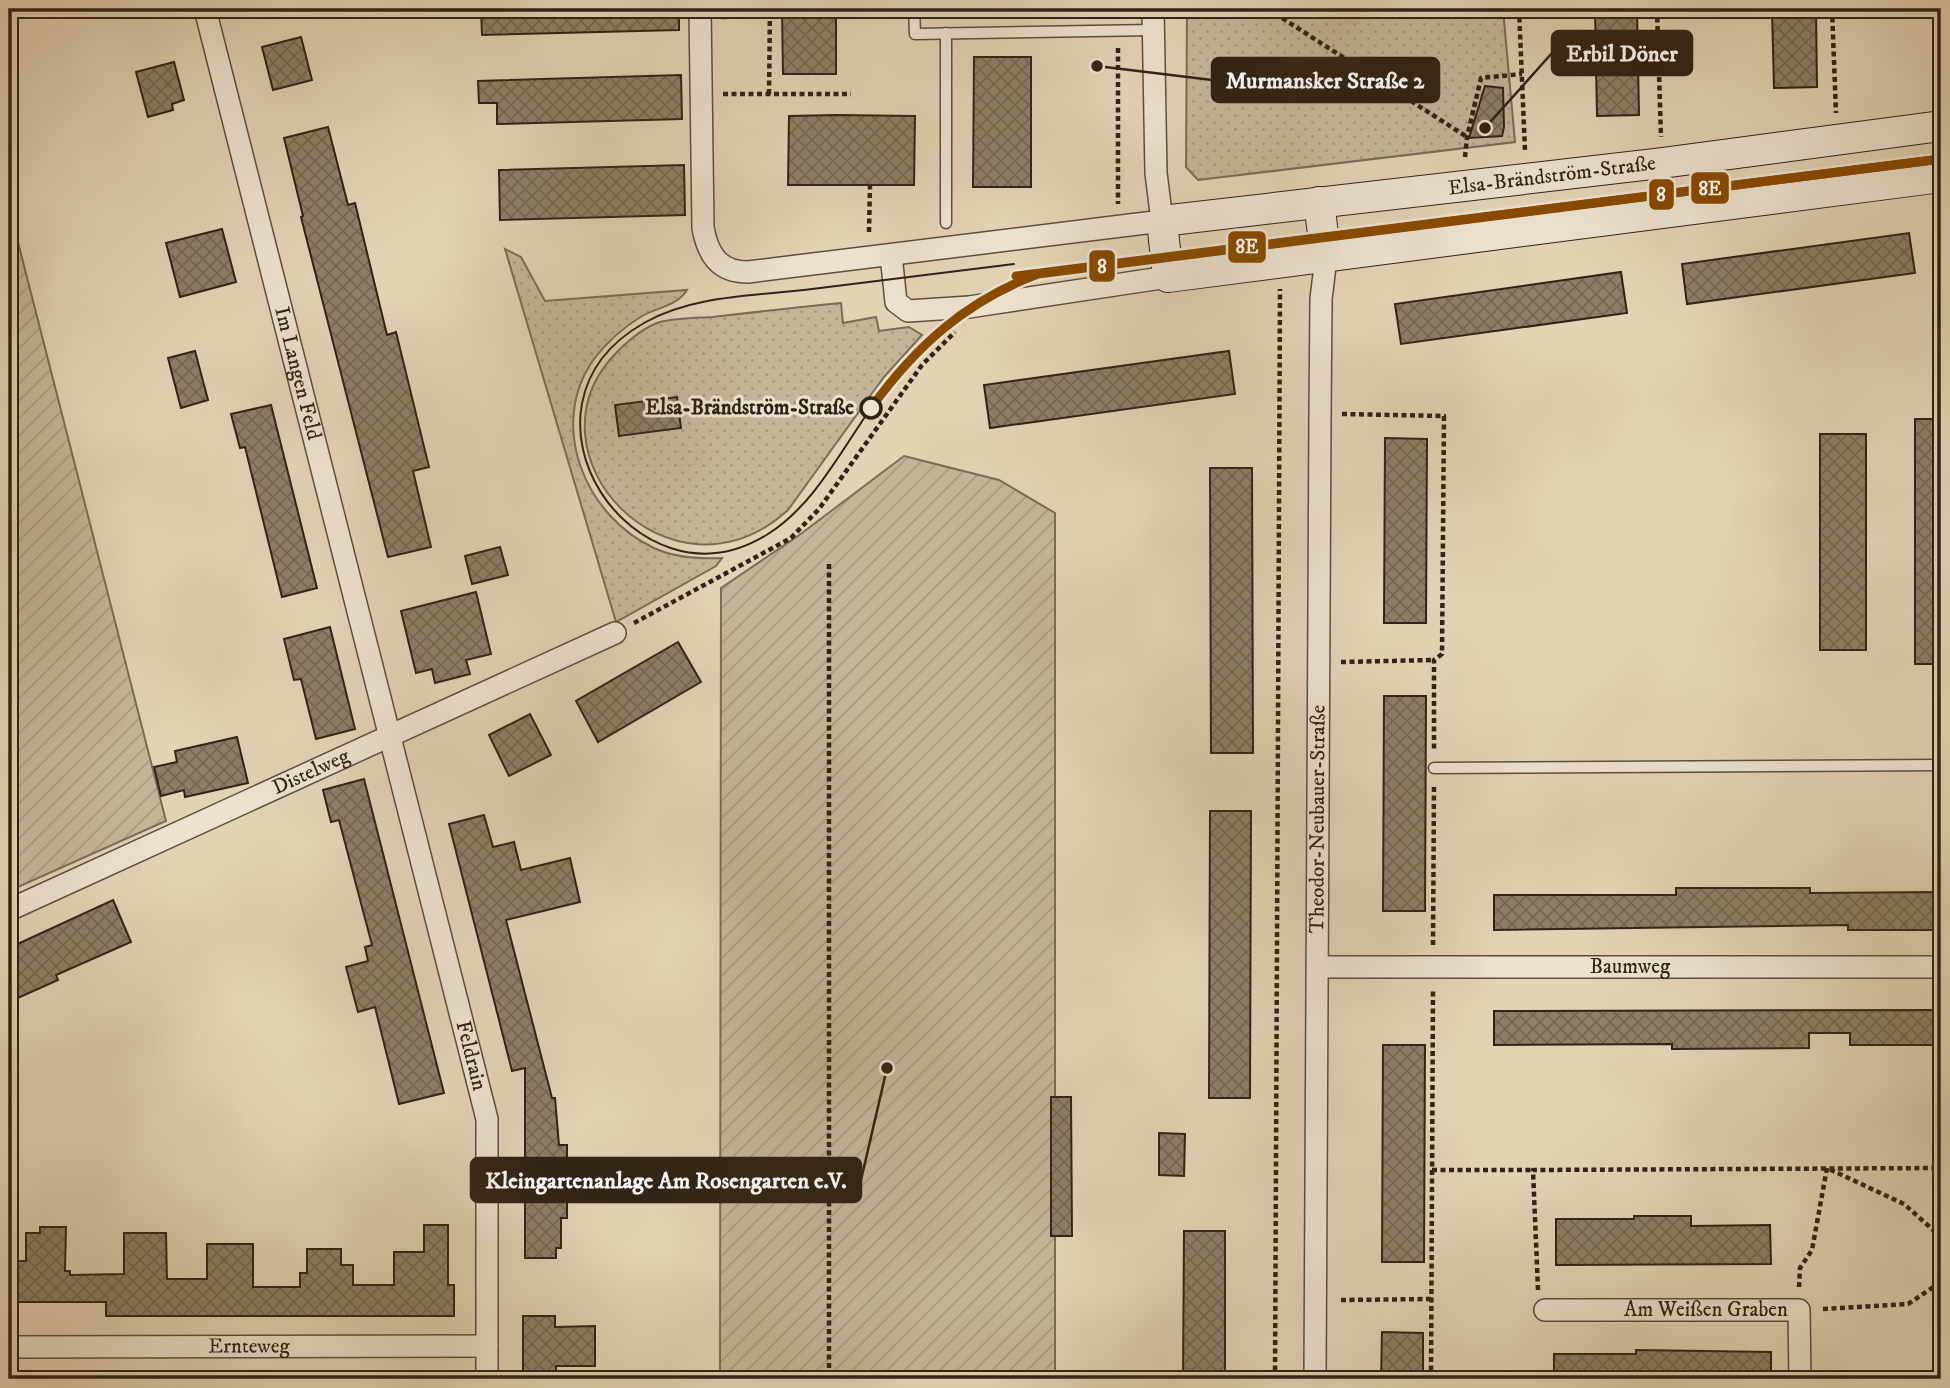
<svg xmlns="http://www.w3.org/2000/svg" width="1950" height="1388" viewBox="0 0 1950 1388" font-family="'IM FELL DW Pica',serif">
  <style>
    .grass { fill: url(#grass-dots); stroke: #7a6c57; stroke-width: 2 }
    .garden { fill: url(#garden-furrows); stroke: #7a6c57; stroke-width: 2 }
    .building { fill: url(#building-cross-hatch); stroke: #302314; stroke-width: 2 }
    .lines { fill: none; stroke-linecap: round; stroke-linejoin: round }
    .lane-casing { stroke: #5c4f3c; stroke-width: 13 }
    .street-casing { stroke: #5c4f3c; stroke-width: 24 }
    .secondary-casing { stroke: #302314; stroke-width: 32 }
    .path { stroke: #302314; stroke-width: 4.5; stroke-dasharray: 5 3.5; stroke-linecap: butt }
    .lane { stroke: #ece2cf; stroke-width: 10 }
    .street { stroke: #ece2cf; stroke-width: 21 }
    .secondary { stroke: #ece2cf; stroke-width: 30 }
    .tram { stroke: #302314; stroke-width: 2 }
    .tram-1-casing { stroke: #ece2cf; stroke-width: 14 }
    .tram-2-casing { stroke: #ece2cf; stroke-width: 14 }
    .tram-1 { stroke: #884b00; stroke-width: 9 }
    .tram-2 { stroke: #884b00; stroke-width: 9 }
    .stop-dot { fill: #ece2cf; stroke: #302314; stroke-width: 3.5 }
    .labels { text-anchor: middle; dominant-baseline: central; stroke-width: 6; stroke-linejoin: round; paint-order: stroke }
    .street-label { font-size: 21px; fill: #302314; stroke: #ece2cf }
    .stop-label { font-size: 21px; font-weight: bold; fill: #302314; stroke: #ece2cf; text-anchor: end }
    .leader { fill: none; stroke: #302314; stroke-width: 2.5 }
    .callout-dot { fill: #302314; stroke: #ece2cf; stroke-width: 2.5 }
    .callout { fill: #302314; stroke: #302314; stroke-width: 2.5 }
    .callout-label { font-size: 23px; text-anchor: middle; font-weight: bold; fill: #fff }
    .line-badge { stroke: #ece2cf; stroke-width: 2.5 }
    .badge-label { font-size: 19px; text-anchor: middle; font-weight: bold; fill: #fff }
  </style>
  <defs>
    <pattern id="grass-dots" width="8" height="8" patternUnits="userSpaceOnUse" patternTransform="scale(1.75)"><rect width="8" height="8" fill="#c4b59a"/><path d="M2 2h.1M6 6h.1" fill="none" stroke="#a99b84" stroke-width="1.8" stroke-linecap="round"/></pattern>
    <pattern id="garden-furrows" width="10" height="10" patternUnits="userSpaceOnUse" patternTransform="scale(1.75)"><rect width="10" height="10" fill="#c4b59a"/><path d="M-1 1l2-2M0 10L10 0M9 11l2-2" fill="none" stroke="#a99b84"/></pattern>
    <pattern id="building-cross-hatch" width="8" height="8" patternUnits="userSpaceOnUse" patternTransform="scale(1.75)"><rect width="8" height="8" fill="#8d7f68"/><path d="M0 0l8 8M0 8l8-8" fill="none" stroke="#746854"/></pattern>
  </defs>
  <rect width="100%" height="100%" fill="#e2d3b5"/>
  <filter id="stains"><feTurbulence type="fractalNoise" baseFrequency=".00286" numOctaves="4"/><feColorMatrix values="0 0 0 0 .2 0 0 0 0 .09 0 0 0 0 .02 0 0 0 .5 -.17"/></filter>
  <radialGradient id="worn" r=".72"><stop offset=".6" stop-color="#630" stop-opacity="0"/><stop offset="1" stop-color="#630" stop-opacity=".3"/></radialGradient>
  <g class="grass">
    <path d="M1284,9H1503L1515,142L1198,180L1186,167L1187,11Z"/>
    <path d="M505,249L521,257L545,301L687,290C677,306 658,307 642,316C624,327 607,342 594,359C547,425 585,516 654,548C675,558 699,559 722,558L716,566L616,622Z"/>
    <path d="M841,303L843,323L876,317L879,331L909,327L922,335L884,377L788,510C671,616 517,453 617,352C629,340 644,327 660,322C677,318 697,318 713,317C756,312 798,307 841,303Z"/>
  </g>
  <g class="garden">
    <path d="M9,207L166,821L9,891Z"/>
    <path d="M904,456L999,480L1055,513V1379H720L721,588L798,536Z"/>
  </g>
  <g class="building">
    <path d="M481,9H679V30L482,35Z"/>
    <path d="M782,9H836V74H783Z"/>
    <path d="M1595,9H1637L1639,115L1597,116Z"/>
    <path d="M1772,9H1816L1817,87L1774,88Z"/>
    <path d="M301,37L312,80L273,90L262,47Z"/>
    <path d="M974,57H1031V187H973Z"/>
    <path d="M174,62L184,100L172,104L173,110L148,117L136,72Z"/>
    <path d="M681,75L682,119L497,124V103H479L478,81Z"/>
    <path d="M1485,86L1503,88L1504,127L1502,136L1469,138Z"/>
    <path d="M837,115L915,116L914,185H788L789,116Z"/>
    <path d="M328,127L348,205L355,203L387,335L396,332L429,467L413,471L431,547L388,557L301,217L303,216L284,138Z"/>
    <path d="M684,165L685,215L500,220L499,170Z"/>
    <path d="M222,229L236,282L180,297L166,243Z"/>
    <path d="M1909,233L1915,273L1687,304L1682,264Z"/>
    <path d="M1621,272L1627,313L1401,344L1395,304Z"/>
    <path d="M195,351L208,400L181,408L168,358Z"/>
    <path d="M1229,351L1235,394L990,428L984,385Z"/>
    <path d="M677,397L681,428L619,436L615,405Z"/>
    <path d="M271,405L317,588L282,597L245,447L240,448L231,414Z"/>
    <rect x="1915" y="419" width="26" height="245"/>
    <rect x="1820" y="434" width="46" height="216"/>
    <path d="M1385,438L1427,439L1426,623H1384Z"/>
    <path d="M1210,468H1252L1253,753H1211Z"/>
    <path d="M500,547L508,575L472,584L465,556Z"/>
    <path d="M476,592L491,654L466,660L470,674L435,683L432,669L416,673L401,611Z"/>
    <path d="M330,627L355,729L316,739L301,679L294,680L284,639Z"/>
    <path d="M678,642L701,682L598,742L576,701Z"/>
    <path d="M1384,696H1426L1425,911H1383Z"/>
    <path d="M530,714L551,755L509,776L489,735Z"/>
    <path d="M237,737L248,783L185,797L184,790L161,796L154,767L177,762L175,751Z"/>
    <path d="M364,779L444,1093L399,1104L375,1007L358,1012L346,967L368,961L365,947L372,945L339,820L331,822L323,790Z"/>
    <path d="M1210,811H1251L1250,1098H1209Z"/>
    <path d="M484,815L493,847L514,842L521,870L570,858L580,902L506,920L552,1098H555L559,1145H567V1218H561V1248H556V1258H525V1068L512,1071L449,824Z"/>
    <path d="M1676,888H1810V893L1941,892V930H1848V925L1494,930V895H1676Z"/>
    <path d="M113,900L131,942L56,975L58,980L9,1002V948Z"/>
    <path d="M1941,1010V1045H1850V1033H1809V1048L1672,1049V1044L1494,1045V1011Z"/>
    <path d="M1383,1045H1425L1424,1262H1382Z"/>
    <path d="M1051,1097H1071L1072,1236H1051Z"/>
    <path d="M1159,1133L1185,1134L1184,1176L1159,1175Z"/>
    <path d="M1634,1216H1691V1226L1770,1225L1771,1264L1556,1265V1219H1634Z"/>
    <path d="M424,1225H448V1285H454V1316H106V1302H10V1261H26V1233H40V1227H66L65,1271H70V1275L124,1274V1233H166L167,1279H207V1244H253V1287H300V1273H307V1249H341V1265H353V1285H394V1252H424Z"/>
    <path d="M1184,1231H1225V1379H1183Z"/>
    <path d="M523,1316H555V1327L595,1326V1366H556V1375H523Z"/>
    <path d="M1382,1332L1423,1333V1379H1381Z"/>
    <path d="M1636,1350L1771,1352V1379H1554V1354H1636Z"/>
  </g>
  <g class="lines">
    <defs>
      <g id="lane">
        <path d="M914,9L915,34L1153,30"/>
        <path d="M946,33V223"/>
        <path d="M1434,768L1941,765"/>
      </g>
      <g id="street">
        <path id="s1" d="M205,9L487,1119V1379"/>
        <path d="M700,9L703,228C708,255 719,272 748,272L1162,221L1156,173L1153,9"/>
        <path d="M891,255L896,302L908,311L969,307L1168,277"/>
        <path id="s2" d="M9,910L615,633"/>
        <path id="s3" d="M1320,967H1941"/>
        <path id="s4" d="M1545,1310H1799L1800,1379"/>
        <path id="s5" d="M9,1347L487,1346"/>
        <path id="s6" d="M1315,1379L1320,414L1321,299L1326,258"/>
      </g>
      <g id="secondary">
        <path d="M1941,126L1662,163L1162,221L1168,277L1941,177"/>
        <path d="M1319,202L1326,258"/>
      </g>
    </defs>
    <use href="#lane" class="lane-casing"/>
    <use href="#street" class="street-casing"/>
    <use href="#secondary" class="secondary-casing"/>
    <g class="path">
      <path d="M1268,9L1467,137"/>
      <path d="M1519,9L1525,151"/>
      <path d="M1657,9L1661,137"/>
      <path d="M1832,9L1836,113"/>
      <path d="M722,17L783,16"/>
      <path d="M1118,48V204"/>
      <path d="M723,94H851"/>
      <path d="M769,94L770,9"/>
      <path d="M1465,157L1467,137L1481,78L1522,74"/>
      <path d="M869,232L870,185"/>
      <path d="M1342,414L1444,416L1442,654L1434,660V749"/>
      <path d="M829,564V1379"/>
      <path d="M634,623L791,538L819,509L922,365L955,332"/>
      <path d="M1341,662L1434,660"/>
      <path d="M1433,945L1434,786"/>
      <path d="M1432,1170H1533"/>
      <path d="M1799,1287L1800,1268L1812,1250L1827,1168L1904,1204L1941,1237"/>
      <path d="M1538,1290L1533,1170L1941,1168"/>
      <path d="M1341,1300L1432,1299"/>
      <path d="M1823,1309L1908,1304L1941,1282"/>
      <path d="M1275,1379L1280,289"/>
      <path d="M1431,1379L1433,989"/>
    </g>
    <use href="#lane" class="lane"/>
    <use href="#street" class="street"/>
    <use href="#secondary" class="secondary"/>
    <path class="tram" d="M871,408C841,451 813,506 768,534C636,618 495,408 644,323C691,296 751,296 804,290C874,282 944,273 1014,264"/>
    <defs>
      <path id="tram-1" d="M871,408C916,346 966,301 1038,274L1941,159"/>
      <path id="tram-2" d="M1016,276L1941,159"/>
    </defs>
    <use href="#tram-1" class="tram-1-casing"/>
    <use href="#tram-2" class="tram-2-casing"/>
    <use href="#tram-1" class="tram-1"/>
    <use href="#tram-2" class="tram-2"/>
  </g>
  <circle class="stop-dot" cx="871" cy="408" r="10"/>
  <g class="labels">
    <g class="street-label">
      <text transform="translate(1552 176) rotate(-7)">Elsa-Brändström-Straße</text>
      <text stroke="none"><textPath href="#s1" startOffset="376">Im Langen Feld</textPath></text>
      <text stroke="none"><textPath href="#s2" startOffset="332">Distelweg</textPath></text>
      <text stroke="none"><textPath href="#s6" startOffset="560">Theodor-Neubauer-Straße</textPath></text>
      <text stroke="none"><textPath href="#s3" startOffset="310">Baumweg</textPath></text>
      <text stroke="none"><textPath href="#s1" startOffset="1080">Feldrain</textPath></text>
      <text stroke="none"><textPath href="#s4" startOffset="161">Am Weißen Graben</textPath></text>
      <text stroke="none"><textPath href="#s5" startOffset="240">Ernteweg</textPath></text>
    </g>
    <g class="stop-label">
      <text x="854" y="408">Elsa-Brändström-Straße</text>
    </g>
  </g>
  <path class="leader" d="M1485 128L1552 53M1097 66L1212 80M887 1068L861 1180"/>
  <g class="callout-dot">
    <circle cx="1485" cy="128" r="7"/>
    <circle cx="1097" cy="66" r="7"/>
    <circle cx="887" cy="1068" r="7"/>
  </g>
  <g class="callout">
    <rect x="1552" y="31" width="140" height="44" rx="7"/>
    <rect x="1212" y="58" width="227" height="44" rx="7"/>
    <rect x="471" y="1158" width="390" height="44" rx="7"/>
  </g>
  <g class="callout-label">
    <text x="1622" y="61">Erbil Döner</text>
    <text x="1325" y="88">Murmansker Straße 2</text>
    <text x="666" y="1188">Kleingartenanlage Am Rosengarten e.V.</text>
  </g>
  <g class="line-badge">
    <rect x="1690" y="171" width="40" height="34" rx="7" fill="#884b00"/>
    <rect x="1648" y="178" width="27" height="33" rx="7" fill="#884b00"/>
    <rect x="1227" y="230" width="40" height="34" rx="7" fill="#884b00"/>
    <rect x="1088" y="249" width="28" height="34" rx="7" fill="#884b00"/>
  </g>
  <g class="badge-label">
    <text x="1710" y="195">8E</text>
    <text x="1661" y="201">8</text>
    <text x="1247" y="253">8E</text>
    <text x="1102" y="273">8</text>
  </g>
  <rect width="1950" height="1388" fill="none" stroke="#e2d3b5" stroke-width="35"/>
  <rect x="10" y="10" width="1929" height="1367" fill="none" stroke="#302314" stroke-width="3.5"/>
  <rect x="18" y="18" width="1915" height="1353" fill="none" stroke="#302314" stroke-width="2"/>
  <rect width="100%" height="100%" filter="url(#stains)"/>
  <rect width="100%" height="100%" fill="url(#worn)"/>
</svg>
